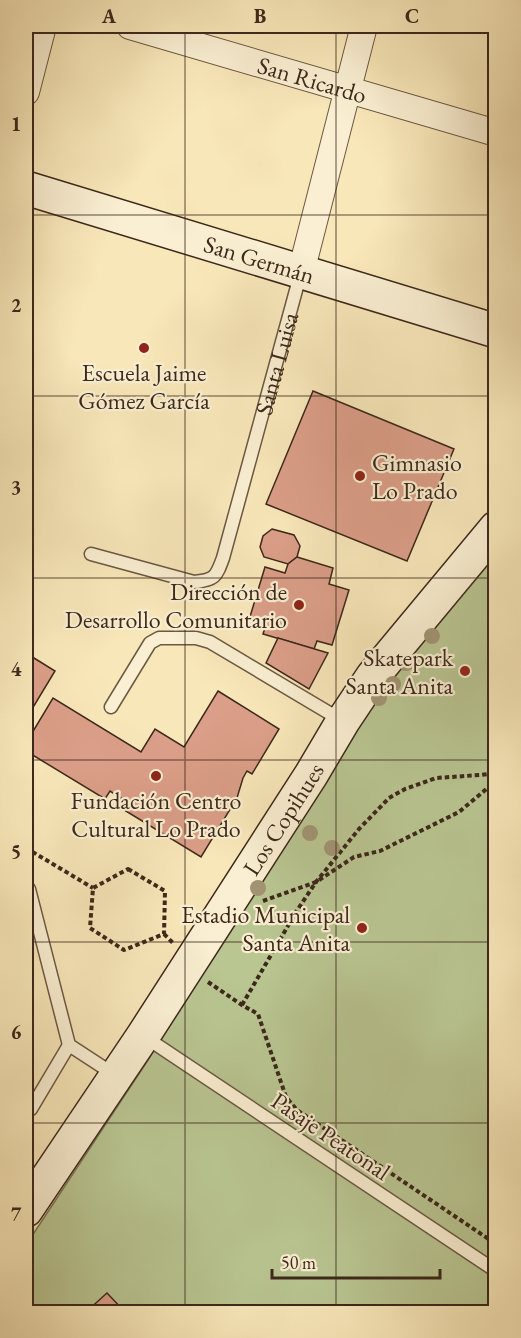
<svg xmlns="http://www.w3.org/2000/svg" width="521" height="1338" viewBox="0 0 521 1338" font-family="'EB Garamond',serif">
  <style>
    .green { fill: #b9c692; stroke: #7a7756; stroke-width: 1.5 }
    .building { fill: #db9e88; stroke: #3c281b; stroke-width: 1.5 }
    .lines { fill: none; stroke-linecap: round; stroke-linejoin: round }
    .lane-casing { stroke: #6b5842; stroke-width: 15 }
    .street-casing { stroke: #6b5842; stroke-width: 28 }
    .secondary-casing { stroke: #3c281b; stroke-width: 36 }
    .path { stroke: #3c281b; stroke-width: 4; stroke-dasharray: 4.5 3; stroke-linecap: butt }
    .lane { stroke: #faefd2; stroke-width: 12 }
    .street { stroke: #faefd2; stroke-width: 26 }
    .secondary { stroke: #faefd2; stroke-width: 33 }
    .tree { fill: #a29473 }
    .grid { fill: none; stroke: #3c281b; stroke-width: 1.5; stroke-opacity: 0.55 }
    .poi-dot { fill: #8f2418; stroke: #faefd2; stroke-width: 2 }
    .labels { text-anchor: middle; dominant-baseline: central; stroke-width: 4.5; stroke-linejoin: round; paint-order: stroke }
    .street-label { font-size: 24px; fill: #3c281b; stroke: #faefd2 }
    .poi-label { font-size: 24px; fill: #3c281b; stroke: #faefd2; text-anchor: end }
    .neatline { fill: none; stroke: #3c281b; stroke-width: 2 }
    .grid-label { font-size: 20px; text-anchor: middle; font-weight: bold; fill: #3c281b }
  </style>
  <rect width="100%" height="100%" fill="#f8e7b9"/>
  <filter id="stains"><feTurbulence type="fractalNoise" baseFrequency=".00333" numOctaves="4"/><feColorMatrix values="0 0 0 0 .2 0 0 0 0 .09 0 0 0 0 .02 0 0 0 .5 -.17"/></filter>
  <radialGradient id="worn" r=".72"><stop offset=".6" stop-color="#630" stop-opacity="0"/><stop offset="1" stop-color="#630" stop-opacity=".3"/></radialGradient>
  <path class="green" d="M495,544V1312H26V1245L148,1060L350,730Z"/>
  <g class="building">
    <path d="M313,391L454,449L407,561L266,504Z"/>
    <path d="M272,529L294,535L300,546L297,557L288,564L264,557L260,547L263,536Z"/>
    <path d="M297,557L333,568L329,584L349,590L332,645L317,641L314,649L263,634L266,625L249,620L265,567L285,573L288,564Z"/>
    <path d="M26,582L29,598L26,604Z"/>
    <path d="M278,638L328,653L309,689L266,663Z"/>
    <path d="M34,658L55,671L26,719V672Z"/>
    <path d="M218,691L279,729L252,774L247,771L243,778L237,798L201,857L116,805L121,798L110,791L105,799L26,751V743L53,698L141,752L155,729L184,747Z"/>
    <path d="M107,1293L125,1312H86Z"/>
  </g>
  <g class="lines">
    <defs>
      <g id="lane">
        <path id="s1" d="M91,554L194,582C215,580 216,577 223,558L301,272"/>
        <path d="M111,707L150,643L159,638H196L210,642L341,720"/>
        <path d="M29,889L69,1045L115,1075"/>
        <path d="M145,1037L496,1271"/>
        <path d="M26,1111L31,1109L69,1045"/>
      </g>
      <g id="street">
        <path id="s2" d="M130,26L496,133"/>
        <path d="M26,92L43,26"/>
        <path d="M301,272L364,26"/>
      </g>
      <g id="secondary">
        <path id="s3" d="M26,188L496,331"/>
        <path id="s4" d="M26,1210L143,1036L311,775L343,721L373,676L496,528"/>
      </g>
    </defs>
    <use href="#lane" class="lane-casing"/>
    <use href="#street" class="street-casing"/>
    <use href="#secondary" class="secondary-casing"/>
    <g class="path">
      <path d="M26,848L93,888"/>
      <path d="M128,869L165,891L164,934L124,950L90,928L93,888Z"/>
      <path d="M263,901L316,882L354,857L380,851L459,812L496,781"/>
      <path d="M164,934L173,943"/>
      <path d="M208,982L242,1005L258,1014L286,1097L297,1110L496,1244"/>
      <path d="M242,1005L296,912L316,882L359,829L389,798L405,789L436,778L480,775L496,773"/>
    </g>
    <use href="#lane" class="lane"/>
    <use href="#street" class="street"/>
    <use href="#secondary" class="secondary"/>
  </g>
  <g class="tree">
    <circle cx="432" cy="636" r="8"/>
    <circle cx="406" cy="663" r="8"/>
    <circle cx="393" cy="684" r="8"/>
    <circle cx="379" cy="698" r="8"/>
    <circle cx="310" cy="833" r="8"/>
    <circle cx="332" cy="848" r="8"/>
    <circle cx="258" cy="888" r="8"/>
  </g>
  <path class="grid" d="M185,26V1312M336,26V1312M26,215H496M26,396H496M26,578H496M26,760H496M26,942H496M26,1123H496"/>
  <g class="poi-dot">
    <circle cx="144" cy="348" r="6"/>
    <circle cx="360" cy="476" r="6"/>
    <circle cx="299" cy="605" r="6"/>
    <circle cx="465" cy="671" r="6"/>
    <circle cx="156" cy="776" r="6"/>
    <circle cx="362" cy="928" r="6"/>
  </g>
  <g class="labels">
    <g class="street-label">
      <text stroke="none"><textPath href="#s2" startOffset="190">San Ricardo</textPath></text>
      <text stroke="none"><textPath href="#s3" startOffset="244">San Germán</textPath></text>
      <text stroke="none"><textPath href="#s1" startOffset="350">Santa Luisa</textPath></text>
      <text stroke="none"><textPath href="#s4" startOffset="468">Los Copihues</textPath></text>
      <text transform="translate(331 1136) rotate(34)">Pasaje Peatonal</text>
    </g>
    <g class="poi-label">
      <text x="144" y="372" text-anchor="middle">Escuela Jaime<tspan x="144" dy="28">Gómez García</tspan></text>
      <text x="372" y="462" text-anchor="start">Gimnasio<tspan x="372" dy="28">Lo Prado</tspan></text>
      <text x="287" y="591">Dirección de<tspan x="287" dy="28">Desarrollo Comunitario</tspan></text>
      <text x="453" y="657">Skatepark<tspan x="453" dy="28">Santa Anita</tspan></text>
      <text x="156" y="800" text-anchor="middle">Fundación Centro<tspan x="156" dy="28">Cultural Lo Prado</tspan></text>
      <text x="350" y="914">Estadio Municipal<tspan x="350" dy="28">Santa Anita</tspan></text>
    </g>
  </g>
  <rect width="521" height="1338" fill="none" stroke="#f8e7b9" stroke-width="66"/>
  <path d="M272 1269v9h168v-9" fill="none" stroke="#3c281b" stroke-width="3"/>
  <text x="281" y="1269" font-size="18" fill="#3c281b" stroke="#faefd2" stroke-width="4.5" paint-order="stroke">50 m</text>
  <rect x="33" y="33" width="455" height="1272" class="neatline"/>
  <g class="grid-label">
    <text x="109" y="23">A</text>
    <text x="260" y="23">B</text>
    <text x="412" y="23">C</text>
    <text x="16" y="131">1</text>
    <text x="16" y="312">2</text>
    <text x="16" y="494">3</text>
    <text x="16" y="676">4</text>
    <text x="16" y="858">5</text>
    <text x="16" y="1039">6</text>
    <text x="16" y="1221">7</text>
  </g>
  <rect width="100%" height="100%" filter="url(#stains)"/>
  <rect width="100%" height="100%" fill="url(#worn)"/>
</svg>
